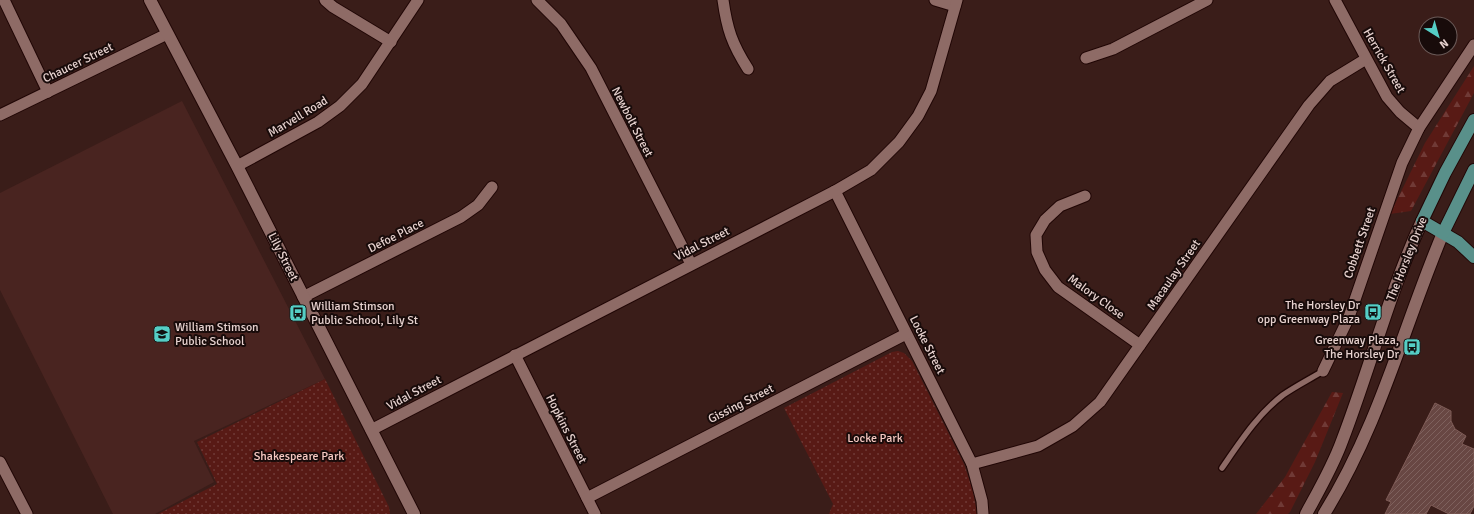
<svg xmlns="http://www.w3.org/2000/svg" width="1474" height="514" viewBox="0 0 1474 514" font-family="Signika,sans-serif">
  <style>
    .built { fill: #492420 }
    .green { fill: url(#green-dots) }
    .forest { fill: url(#forest-firs) }
    .building { fill: url(#building-hatch); stroke: #7f5c57 }
    .lines { fill: none; stroke-linecap: round; stroke-linejoin: round }
    .lane-casing { stroke: #200605; stroke-width: 8 }
    .street-casing { stroke: #200605; stroke-width: 13 }
    .secondary-casing { stroke: #200605; stroke-width: 14 }
    .primary-casing { stroke: #200605; stroke-width: 14 }
    .lane { stroke: #8e6b66; stroke-width: 5.5 }
    .street { stroke: #8e6b66; stroke-width: 11 }
    .secondary { stroke: #8e6b66; stroke-width: 12 }
    .primary { stroke: #59908a; stroke-width: 12 }
    .labels { text-anchor: middle; dominant-baseline: central; stroke-width: 4; stroke-linejoin: round; paint-order: stroke }
    .street-label { font-size: 12px; fill: #e7d2cf; stroke: #180b0a }
    .poi-label { font-size: 12px; fill: #e7d2cf; stroke: #180b0a; text-anchor: end }
    .park-label { font-size: 12px; fill: #f5c8c1; stroke: #180b0a }
  </style>
  <defs>
    <pattern id="green-dots" width="8" height="8" patternUnits="userSpaceOnUse"><rect width="8" height="8" fill="#581a15"/><path d="M2 2h.1M6 6h.1" fill="none" stroke="#703a36" stroke-width="1.8" stroke-linecap="round"/></pattern>
    <pattern id="forest-firs" width="22" height="20" patternUnits="userSpaceOnUse"><rect width="22" height="20" fill="#581a15"/><path d="M5 1l3.5 6h-7zM16 11l3.5 6h-7z" fill="#703a36"/></pattern>
    <pattern id="building-hatch" width="6" height="6" patternUnits="userSpaceOnUse"><rect width="6" height="6" fill="#684743"/><path d="M-1 1l2-2M0 6l6-6M5 7l2-2" fill="none" stroke="#7e615d"/></pattern>
  </defs>
  <rect width="100%" height="100%" fill="#3a1d19"/>
  <path class="built" d="M182,101L325,379L194,441L214,482L155,514H113L0,290V193Z"/>
  <g class="green">
    <path d="M898,351L904,353L912,361L964,464L973,491L977,514H829L833,504L784,408L892,352Z"/>
    <path d="M325,379L389,507L390,514H158L217,484L197,442Z"/>
  </g>
  <g class="forest">
    <path d="M1474,66V93L1411,211L1390,214L1425,143Z"/>
    <path d="M1332,392L1343,393L1315,462L1290,512L1288,514H1256L1285,477Z"/>
  </g>
  <path class="building" d="M1435,403L1451,411V421L1455,429L1466,436L1462,444L1474,449V506L1470,514H1449L1431,505L1426,514H1385L1391,502L1386,500Z"/>
  <g class="lines">
    <defs>
      <path id="lane" d="M1222,468C1240,442 1258,414 1283,395C1296,386 1310,379 1323,371"/>
      <g id="street">
        <path d="M4,0L48,92"/>
        <path d="M325,0L333,7L391,42"/>
        <path d="M537,0L561,24L591,68L691,264"/>
        <path d="M723,0C727,29 732,44 748,69"/>
        <path d="M935,0L955,6"/>
        <path d="M1335,0L1387,97L1400,112L1419,128"/>
        <path d="M1086,58L1113,49L1207,0"/>
        <path d="M0,115L167,34"/>
        <path d="M237,166L318,122L340,106L362,84L418,0"/>
        <path d="M835,191L972,464L982,501L983,514"/>
        <path d="M1085,196L1060,206L1045,220L1036,235L1037,252L1045,270L1058,287L1140,345"/>
        <path d="M303,297L461,217L478,205L492,187"/>
        <path d="M515,355L595,514"/>
        <path d="M1323,371L1349,317L1402,163L1419,128L1474,45"/>
        <path d="M371,430L835,191L871,170L899,142L918,116L931,91L957,0"/>
        <path d="M0,462L27,514"/>
        <path d="M972,464L1038,446L1073,426L1100,402L1309,105L1330,81L1366,59"/>
        <path d="M587,498L906,334"/>
      </g>
      <g id="secondary">
        <path d="M150,0L237,166L414,514"/>
        <path d="M1306,514C1319,490 1333,466 1342,441C1370,368 1389,293 1422,221"/>
        <path d="M1324,514C1380,424 1403,328 1443,233"/>
      </g>
      <g id="primary">
        <path d="M1474,120L1445,173L1422,221L1458,242L1474,257"/>
        <path d="M1443,233L1474,170"/>
      </g>
    </defs>
    <use href="#lane" class="lane-casing"/>
    <use href="#street" class="street-casing"/>
    <use href="#secondary" class="secondary-casing"/>
    <use href="#primary" class="primary-casing"/>
    <use href="#lane" class="lane"/>
    <use href="#street" class="street"/>
    <use href="#secondary" class="secondary"/>
    <use href="#primary" class="primary"/>
  </g>
  <defs>
    <symbol id="bus-square" viewBox="-11 -11 22 22"><rect x="-9" y="-9" width="18" height="18" rx="4" fill="#55cec6" stroke="#180b0a"/><path d="M-5-6H5V4H4V6H2V4H-2V6H-4V4H-5ZM-3.5-4V0h7V-4ZM-3.5 1.2v1.5H-2V1.2ZM2 1.2v1.5H3.5V1.2Z" fill="#111"/></symbol>
    <symbol id="school-square" viewBox="-11 -11 22 22"><rect x="-9" y="-9" width="18" height="18" rx="4" fill="#55cec6" stroke="#180b0a"/><path d="M0-5L7-2L0 1L-7-2ZM-4 1L0 2.5L4 1V4Q0 6-4 4Z" fill="#111"/></symbol>
  </defs>
  <g fill-rule="evenodd">
    <use href="#bus-square" x="1363" y="302" width="20" height="20"/>
    <use href="#bus-square" x="288" y="303" width="20" height="20"/>
    <use href="#school-square" x="152" y="324" width="20" height="20"/>
    <use href="#bus-square" x="1402" y="337" width="20" height="20"/>
  </g>
  <g class="labels">
    <g class="street-label">
      <text transform="translate(1384 61) rotate(60)">Herrick Street</text>
      <text transform="translate(78 63) rotate(-26)">Chaucer Street</text>
      <text transform="translate(298 117) rotate(-31)">Marvell Road</text>
      <text transform="translate(632 122) rotate(63)">Newbolt Street</text>
      <text transform="translate(396 236) rotate(-27)">Defoe Place</text>
      <text transform="translate(1360 243) rotate(-71)">Cobbett Street</text>
      <text transform="translate(702 244) rotate(-27)">Vidal Street</text>
      <text transform="translate(283 257) rotate(63)">Lily Street</text>
      <text transform="translate(1407 259) rotate(-68)">The Horsley Drive</text>
      <text transform="translate(1174 275) rotate(-55)">Macaulay Street</text>
      <text transform="translate(1096 297) rotate(36)">Malory Close</text>
      <text transform="translate(927 345) rotate(63)">Locke Street</text>
      <text transform="translate(414 393) rotate(-28)">Vidal Street</text>
      <text transform="translate(741 404) rotate(-27)">Gissing Street</text>
      <text transform="translate(566 429) rotate(63)">Hopkins Street</text>
    </g>
    <g class="poi-label">
      <text x="1360" y="305">The Horsley Dr<tspan x="1360" dy="14">opp Greenway Plaza</tspan></text>
      <text x="311" y="306" text-anchor="start">William Stimson<tspan x="311" dy="14">Public School, Lily St</tspan></text>
      <text x="175" y="327" text-anchor="start">William Stimson<tspan x="175" dy="14">Public School</tspan></text>
      <text x="1399" y="340">Greenway Plaza,<tspan x="1399" dy="14">The Horsley Dr</tspan></text>
    </g>
    <g class="park-label">
      <text x="875" y="438">Locke Park</text>
      <text x="299" y="456">Shakespeare Park</text>
    </g>
  </g>
  <g transform="translate(1438 36) rotate(143)"><circle r="19" fill="#180b0a" stroke="#6b5b59"/>
  <path d="M0-3L7 15L0 10L-7 15Z" fill="#55cec6"/>
  <text y="-6" font-size="11" font-weight="bold" text-anchor="middle" fill="#e7d2cf">N</text>
  </g>
</svg>
